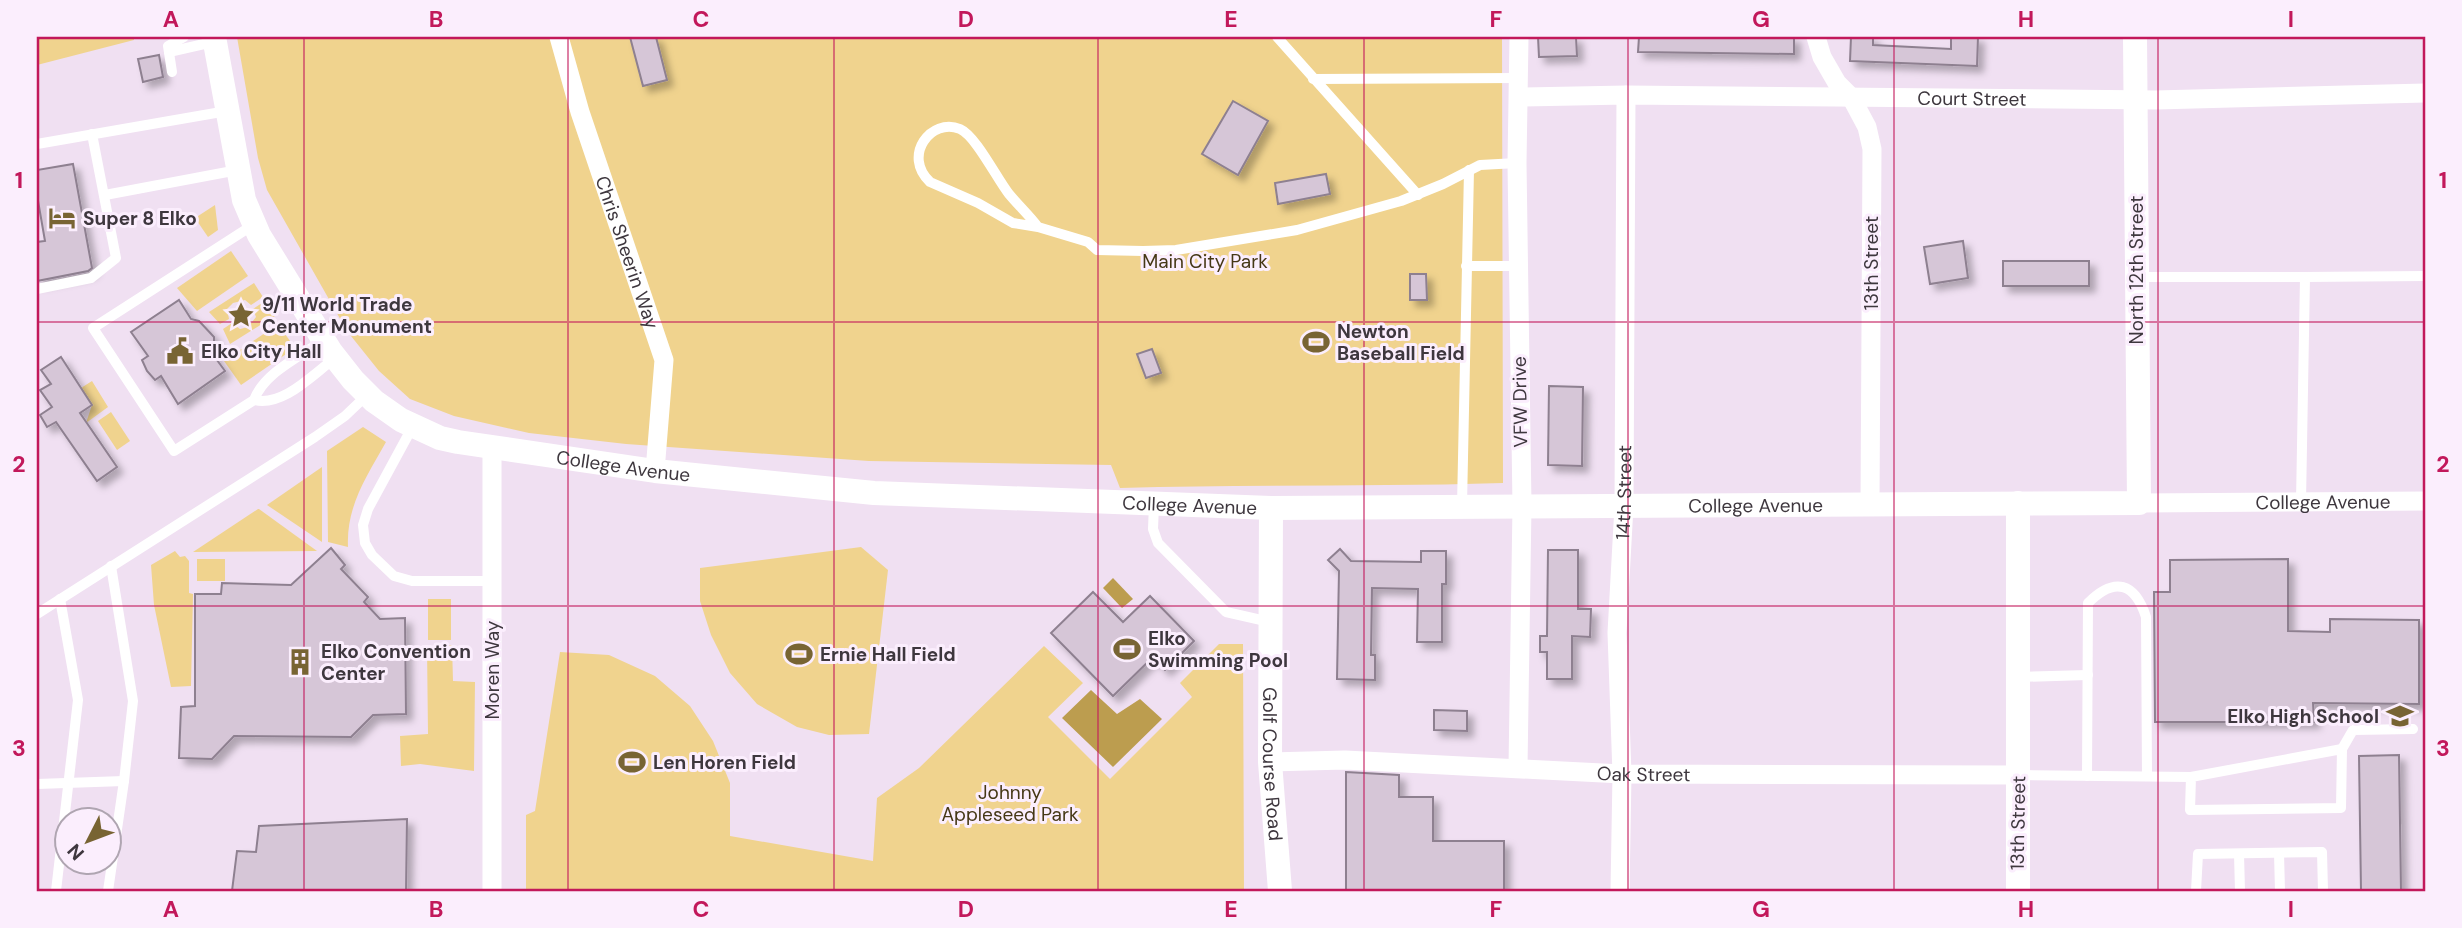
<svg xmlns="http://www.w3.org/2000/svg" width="2462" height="928" viewBox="0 0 2462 928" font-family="'DM Sans',sans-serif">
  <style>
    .green { fill: #f0d38e }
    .water { fill: #bc9d4f }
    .building { fill: #d6c6d7; stroke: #8e8090; stroke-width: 2; filter: url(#shadow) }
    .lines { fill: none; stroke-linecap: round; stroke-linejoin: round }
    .service { stroke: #fff; stroke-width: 10 }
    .minor { stroke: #fff; stroke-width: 19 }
    .tertiary { stroke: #fff; stroke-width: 24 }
    .grid { fill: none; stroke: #c2185b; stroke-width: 2; stroke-opacity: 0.55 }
    .labels { text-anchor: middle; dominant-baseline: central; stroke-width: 6; stroke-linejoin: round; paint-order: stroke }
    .street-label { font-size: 19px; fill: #3e373e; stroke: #fbeefd }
    .poi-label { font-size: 19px; font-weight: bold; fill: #3e373e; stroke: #fbeefd; text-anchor: start }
    .park-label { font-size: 19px; fill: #453715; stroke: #fbeefd }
    .neatline { fill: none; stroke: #c2185b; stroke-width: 2.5 }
    .grid-label { font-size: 23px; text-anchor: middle; font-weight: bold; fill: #c2185b }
  </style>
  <defs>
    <filter id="shadow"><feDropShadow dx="6" dy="6" stdDeviation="3.5" flood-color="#0004"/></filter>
  </defs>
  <rect width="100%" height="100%" fill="#f0e0f2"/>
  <g class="green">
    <path d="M37,37H134V40L37,65Z"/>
    <path d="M237,37H1502L1503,483C1375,487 1248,484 1120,488L1111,465L869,461L626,444L529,433L454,416L410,399L379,371L347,331L267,190L258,158Z"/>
    <path d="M215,205L218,230L208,237L195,218Z"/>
    <path d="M231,251L248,276L197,311L177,288Z"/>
    <path d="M254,283L263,297L251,305L245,300L233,303L227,309L229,319L220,324L209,312Z"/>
    <path d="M265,301L275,316L230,344L223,329L232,323L240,329L248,327L256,317L253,309Z"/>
    <path d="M278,324L295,348L241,385L224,361Z"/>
    <path d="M92,381L108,407L86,423L92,405L81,388Z"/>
    <path d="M111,412L130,441L117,450L98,421Z"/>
    <path d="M363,427L386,442C367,476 346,506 348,547L328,542L327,451Z"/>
    <path d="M322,467V542L267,505Z"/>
    <path d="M259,509L317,551L193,552L258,509Z"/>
    <path d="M861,547L888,570L869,734L829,735L797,727L757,704L730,673L711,635L700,601V568Z"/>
    <path d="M175,551L180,557L185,556L189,561V593L193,594L191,686L171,687L154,605L151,565Z"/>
    <rect x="197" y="559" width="28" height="22"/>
    <rect x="428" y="599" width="23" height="41"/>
    <path d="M1219,644H1243L1244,891H526V815L535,811L560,652L609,655L655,676L690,706L713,741L730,783V836L873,861L877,798L919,768L1044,646L1083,683L1048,717L1110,779L1192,697L1180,683Z"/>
    <path d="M452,645L453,681L475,682L474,771L420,764L401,766L400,736L428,734L427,647Z"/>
  </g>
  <g class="water">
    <path d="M1113,578L1133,599L1122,608L1103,588Z"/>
    <path d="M1091,690L1117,714L1140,699L1162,719L1113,767L1062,718Z"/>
  </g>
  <g class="building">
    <path d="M630,37H656L667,80L643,86Z"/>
    <path d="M1538,37H1576L1577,56L1539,57Z"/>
    <path d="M1639,37H1794V54L1638,52Z"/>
    <path d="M1851,37H1873V45L1951,49V37H1978L1977,66L1850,61Z"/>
    <path d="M159,55L163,77L143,82L138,59Z"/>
    <path d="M1233,101L1268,121L1238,175L1202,154Z"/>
    <path d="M73,164L92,268L88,271L37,281V242L45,241L37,195V170Z"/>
    <path d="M1326,174L1330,194L1278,204L1275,183Z"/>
    <path d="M1963,241L1968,278L1930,284L1924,247Z"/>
    <rect x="2003" y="261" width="86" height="25"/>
    <path d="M1410,274H1426L1427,300H1410Z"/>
    <path d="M179,300L191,319L199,321L214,337V356L225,371L178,404L161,376L155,380L147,371L142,360L148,356L131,332Z"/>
    <path d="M1152,349L1161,373L1146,378L1137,354Z"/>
    <path d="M61,357L92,405L80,413L117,467L97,481L56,422L47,427L40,415L52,407L40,390L51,384L41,370Z"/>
    <path d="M1549,386L1583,387L1582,466L1548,465Z"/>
    <path d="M331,548L345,565L341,569L368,597L364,602L380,619L405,618L406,714L373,715L351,737L234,736L212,759L179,758L181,707L195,706V594H221L222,583L291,585Z"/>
    <path d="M1340,549L1351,561L1421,562V551H1446V584H1442V642H1417L1418,589L1372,588L1371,655H1375V680L1337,679L1339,571L1328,560Z"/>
    <path d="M1548,550H1578V609H1591L1590,637L1572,636V679H1547V652H1540V636H1547Z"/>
    <path d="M2288,559V631L2330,632V619L2419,620V704L2313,703L2314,722H2155L2154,592H2170V560Z"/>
    <path d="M1093,592L1123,622L1150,596L1194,641L1165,670L1153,657L1113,696L1051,633Z"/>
    <path d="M1434,710L1467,711V731L1434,730Z"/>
    <path d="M2399,755L2401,891H2361L2359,756Z"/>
    <path d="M1346,772L1399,775V797H1433V841H1504V891H1346Z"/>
    <path d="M407,819L406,891H232L237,851L256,852L259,826Z"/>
  </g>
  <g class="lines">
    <g class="service">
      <path d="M1277,37L1418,195"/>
      <path d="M169,52L213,42"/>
      <path d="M172,72L168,46L184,37"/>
      <path d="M1313,79L1519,78"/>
      <path d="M37,144L227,111"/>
      <path d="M105,195L238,170"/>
      <path d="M253,225L93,328L174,451L254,400C264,373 299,357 322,341"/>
      <path d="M1038,227C1029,215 1019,206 1009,194C997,179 976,136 960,129C931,117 902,156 930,182L978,203L1013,223L1038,227L1088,242L1097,250L1143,251L1176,250L1297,230L1401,201L1443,184L1480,165L1517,163"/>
      <path d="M1466,266H1519"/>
      <path d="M2137,277H2305"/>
      <path d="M37,289L91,278L116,258L92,134"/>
      <path d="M254,400C283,407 312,375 334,359"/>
      <path d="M413,426L368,509L363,525L365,543L372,555L394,576L412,581H492"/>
      <path d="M2301,502L2305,277L2425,276"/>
      <path d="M1154,505L1153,529L1158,543L1226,612L1270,622"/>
      <path d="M1462,506L1469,170"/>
      <path d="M37,614L315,437L345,416L367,395"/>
      <path d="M2019,677L2088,675"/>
      <path d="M2342,749L2353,730L2413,729"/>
      <path d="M2020,775L2191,777L2190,810L2341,808L2342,749L2191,777"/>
      <path d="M2087,776L2088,603C2115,576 2135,583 2146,617L2147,776"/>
      <path d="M37,784L124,781"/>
      <path d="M2279,853L2280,891"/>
      <path d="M2239,854L2240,891"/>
      <path d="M56,891L78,700L60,599"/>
      <path d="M108,891L124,781L133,701L111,566"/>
      <path d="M2196,891L2198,854L2322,852L2323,891"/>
    </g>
    <g class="minor">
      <path id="s1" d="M559,37L580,112L664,360L655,471"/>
      <path d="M1816,37L1822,57L1837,83L1851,97L1867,127L1872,149L1870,504"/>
      <path id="s2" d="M1519,97L1626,95L2156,100L2425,93"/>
      <path d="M492,449V891"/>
      <path id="s3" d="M2139,503L2425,501"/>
      <path id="s4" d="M1270,762L1345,760L1622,774L2019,775"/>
      <path d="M1518,767L1522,506L1517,163L1519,37"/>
      <path id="s5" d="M1620,891L1622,774L1617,633L1624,506L1626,95"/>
    </g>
    <g class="tertiary">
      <path id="s6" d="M214,37L244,200L259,235L331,352L353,380L374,401L401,420L440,438L458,442L655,471L874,493L1271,508L2139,503L2135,37"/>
      <path id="s7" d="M1271,508L1270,762L1280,891"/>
      <path d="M2018,891V503"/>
    </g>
  </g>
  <path class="grid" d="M304,37V891M568,37V891M834,37V891M1098,37V891M1364,37V891M1628,37V891M1894,37V891M2158,37V891M37,322H2425M37,606H2425"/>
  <defs>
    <symbol id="hotel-bare" viewBox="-9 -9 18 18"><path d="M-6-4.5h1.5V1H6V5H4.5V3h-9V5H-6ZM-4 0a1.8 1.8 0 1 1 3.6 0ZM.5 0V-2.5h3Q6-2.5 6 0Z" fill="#786433" stroke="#fbeefd" stroke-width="2.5" paint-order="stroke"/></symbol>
    <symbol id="sight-bare" viewBox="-9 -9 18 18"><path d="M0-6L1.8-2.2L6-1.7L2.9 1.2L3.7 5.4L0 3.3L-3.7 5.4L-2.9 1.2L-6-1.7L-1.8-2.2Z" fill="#786433" stroke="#fbeefd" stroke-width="2.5" paint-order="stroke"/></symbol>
    <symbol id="stadium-bare" viewBox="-9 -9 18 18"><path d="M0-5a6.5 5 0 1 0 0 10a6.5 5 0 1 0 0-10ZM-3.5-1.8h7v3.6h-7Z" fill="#786433" stroke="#fbeefd" stroke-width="2.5" paint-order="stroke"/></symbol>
    <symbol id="civic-bare" viewBox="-9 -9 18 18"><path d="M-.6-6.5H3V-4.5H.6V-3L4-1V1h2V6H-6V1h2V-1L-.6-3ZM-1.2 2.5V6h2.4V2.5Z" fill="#786433" stroke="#fbeefd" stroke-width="2.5" paint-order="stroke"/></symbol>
    <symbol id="building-bare" viewBox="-9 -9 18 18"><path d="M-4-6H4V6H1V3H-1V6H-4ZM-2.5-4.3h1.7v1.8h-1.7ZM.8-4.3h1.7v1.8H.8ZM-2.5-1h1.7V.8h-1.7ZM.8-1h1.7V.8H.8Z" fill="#786433" stroke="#fbeefd" stroke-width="2.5" paint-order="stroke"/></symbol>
    <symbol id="school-bare" viewBox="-9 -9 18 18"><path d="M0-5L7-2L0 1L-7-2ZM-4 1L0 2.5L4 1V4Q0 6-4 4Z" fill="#786433" stroke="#fbeefd" stroke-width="2.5" paint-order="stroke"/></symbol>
  </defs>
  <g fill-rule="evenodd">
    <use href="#hotel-bare" x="43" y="199" width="38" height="38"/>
    <use href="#sight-bare" x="222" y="296" width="38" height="38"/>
    <use href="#stadium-bare" x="1297" y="323" width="38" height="38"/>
    <use href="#civic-bare" x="161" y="332" width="38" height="38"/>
    <use href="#stadium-bare" x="1108" y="630" width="38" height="38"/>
    <use href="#stadium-bare" x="780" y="635" width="38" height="38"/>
    <use href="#building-bare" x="281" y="643" width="38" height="38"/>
    <use href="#school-bare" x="2381" y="697" width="38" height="38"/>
    <use href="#stadium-bare" x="613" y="743" width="38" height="38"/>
  </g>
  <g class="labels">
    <g class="street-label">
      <text stroke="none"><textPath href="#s2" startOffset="453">Court Street</textPath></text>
      <text stroke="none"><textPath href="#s1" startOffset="226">Chris Sheerin Way</textPath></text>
      <text transform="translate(1871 263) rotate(-90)">13th Street</text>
      <text transform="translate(2136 270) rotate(-90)">North 12th Street</text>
      <text transform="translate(1520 402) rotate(-91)">VFW Drive</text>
      <text stroke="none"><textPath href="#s6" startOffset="668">College Avenue</textPath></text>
      <text stroke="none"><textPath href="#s5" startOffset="399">14th Street</textPath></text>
      <text stroke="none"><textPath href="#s3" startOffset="184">College Avenue</textPath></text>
      <text stroke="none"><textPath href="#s6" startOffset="1236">College Avenue</textPath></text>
      <text stroke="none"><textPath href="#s6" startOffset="1802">College Avenue</textPath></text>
      <text transform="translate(492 670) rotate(-90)">Moren Way</text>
      <text stroke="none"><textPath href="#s7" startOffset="256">Golf Course Road</textPath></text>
      <text stroke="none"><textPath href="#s4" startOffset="374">Oak Street</textPath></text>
      <text transform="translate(2018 823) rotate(-89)">13th Street</text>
    </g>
    <g class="poi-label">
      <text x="83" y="218">Super 8 Elko</text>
      <text x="262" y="304">9/11 World Trade<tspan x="262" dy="22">Center Monument</tspan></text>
      <text x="1337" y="331">Newton<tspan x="1337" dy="22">Baseball Field</tspan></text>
      <text x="201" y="351">Elko City Hall</text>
      <text x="1148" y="638">Elko<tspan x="1148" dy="22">Swimming Pool</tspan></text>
      <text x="321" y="651">Elko Convention<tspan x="321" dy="22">Center</tspan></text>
      <text x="820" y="654">Ernie Hall Field</text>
      <text x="2379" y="716" text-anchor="end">Elko High School</text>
      <text x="653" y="762">Len Horen Field</text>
    </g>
    <g class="park-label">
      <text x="1205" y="261">Main City Park</text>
      <text x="1010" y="792">Johnny<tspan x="1010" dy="22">Appleseed Park</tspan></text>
    </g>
  </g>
  <rect width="2462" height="928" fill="none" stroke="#fbeefd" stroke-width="77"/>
  <g transform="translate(88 841) rotate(228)"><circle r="33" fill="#fbeefd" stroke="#afa5b1" stroke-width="2"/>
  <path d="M0-5L12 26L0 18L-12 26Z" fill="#786433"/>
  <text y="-10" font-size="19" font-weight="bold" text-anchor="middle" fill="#3e373e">N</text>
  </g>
  <rect x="38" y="38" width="2386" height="852" class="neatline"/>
  <g class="grid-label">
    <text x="171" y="27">A</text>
    <text x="436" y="27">B</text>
    <text x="701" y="27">C</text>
    <text x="966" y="27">D</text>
    <text x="1231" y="27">E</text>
    <text x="1496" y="27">F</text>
    <text x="1761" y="27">G</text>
    <text x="2026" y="27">H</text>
    <text x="2291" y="27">I</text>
    <text x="19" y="188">1</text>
    <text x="2443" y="188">1</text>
    <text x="19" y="472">2</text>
    <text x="2443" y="472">2</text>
    <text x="19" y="756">3</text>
    <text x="2443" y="756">3</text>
    <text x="171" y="917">A</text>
    <text x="436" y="917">B</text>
    <text x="701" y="917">C</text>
    <text x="966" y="917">D</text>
    <text x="1231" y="917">E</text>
    <text x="1496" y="917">F</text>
    <text x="1761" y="917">G</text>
    <text x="2026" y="917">H</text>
    <text x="2291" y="917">I</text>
  </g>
</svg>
